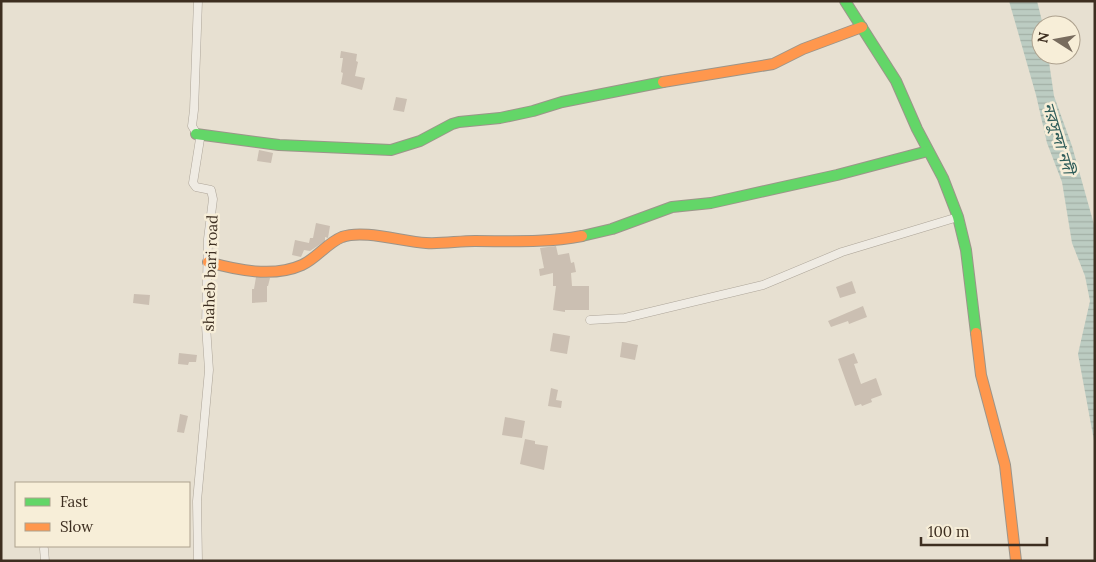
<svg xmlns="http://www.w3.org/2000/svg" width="1096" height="562" viewBox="0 0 1096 562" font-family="Lora,'Noto Sans Bengali',serif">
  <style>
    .water { fill: url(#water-rules) }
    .building { fill: #cbbfb2 }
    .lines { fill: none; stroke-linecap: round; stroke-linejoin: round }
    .street-casing { stroke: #ada599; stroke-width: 9 }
    .fast-casing { stroke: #9c958a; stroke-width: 12 }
    .slow-casing { stroke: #9c958a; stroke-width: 12 }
    .street { stroke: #efebe3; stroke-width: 8 }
    .fast { stroke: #63d668; stroke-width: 10 }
    .slow { stroke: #ff974d; stroke-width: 10 }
    .labels { text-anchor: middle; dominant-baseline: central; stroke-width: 5; stroke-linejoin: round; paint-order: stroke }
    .street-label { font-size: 15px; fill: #3d2e20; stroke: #f7eed8 }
    .water-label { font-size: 16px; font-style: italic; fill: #2f5d5a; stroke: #f7eed8 }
  </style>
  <defs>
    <pattern id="water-rules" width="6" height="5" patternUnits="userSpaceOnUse" patternTransform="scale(1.25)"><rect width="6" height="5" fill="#bcccc2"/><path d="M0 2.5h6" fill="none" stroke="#a2b0a6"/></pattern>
  </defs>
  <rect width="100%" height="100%" fill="#e7e0d1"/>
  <path class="water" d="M1009,1H1037L1043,25H1041V55H1048L1054,96L1072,146L1095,228V446L1078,354L1090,301L1085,276L1072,243L1062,182L1047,143L1036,95Z"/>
  <g class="building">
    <path d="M341,51L357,54L356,61L358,62L355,76L365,78L362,90L341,84L343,73L341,72L343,58H340Z"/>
    <path d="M396,97L407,99L404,112L393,110Z"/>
    <path d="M259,150L273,153L271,163L257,161Z"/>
    <path d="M316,223L330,226L328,238L325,237V241L310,251L304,250L301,257L292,255L295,240L309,243L310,238H313Z"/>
    <path d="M556,246L558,255L569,253L571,263L574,262L576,272L571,273L572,286H589V310H565V312L553,310L556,286H553V273L540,276L539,269L544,268L540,248Z"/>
    <path d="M256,277L270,278L268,286H267V302L252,303V289H254Z"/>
    <path d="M852,281L856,293L840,298L836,287Z"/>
    <path d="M134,294L150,295L149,305L133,303Z"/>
    <path d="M863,306L867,317L849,324L848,321L831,327L828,321Z"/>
    <path d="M553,333L570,336L567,354L550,351Z"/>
    <path d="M622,342L638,345L635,360L620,357Z"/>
    <path d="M179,353L197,355L196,362H189L188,365L178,364Z"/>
    <path d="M854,353L858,363L854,364L861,384L876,378L882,395L871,399L872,402L862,406L861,404L855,406L838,359Z"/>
    <path d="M551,388L558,390L556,400L562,401L561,408L548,406Z"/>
    <path d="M180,414L188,416L184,433L177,432Z"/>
    <path d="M505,417L525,421L522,438L502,435Z"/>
    <path d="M525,439L535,441V444L548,446L544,470L520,464Z"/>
  </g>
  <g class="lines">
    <defs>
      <g id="street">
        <path d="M590,320L625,318L763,285L842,252L958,217"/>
        <path d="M44,549L45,561"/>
        <path d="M198,561L197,501L209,370L206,326L208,239L213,199L211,190L196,187L193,183L200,139L192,126L194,110L198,1"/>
      </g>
      <g id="fast">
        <path d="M845,1L896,81L917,129L943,178L958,217L966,250L976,333"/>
        <path d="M196,134L279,145L391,150L420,141L452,124L459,122L500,118L533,111L562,102L663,82"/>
        <path d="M582,236L612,229L672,207L711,203L837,175L928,151"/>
      </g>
      <g id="slow">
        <path d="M663,82L773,64L803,49L862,27"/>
        <path d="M208,262C237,270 273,278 302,265C316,259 327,243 342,237C364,229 403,242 426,243C442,244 459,241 475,241C511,241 546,243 582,236"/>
        <path d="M976,333L981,375L1005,465L1016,561"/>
      </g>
    </defs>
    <use href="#street" class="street-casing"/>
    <use href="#fast" class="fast-casing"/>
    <use href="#slow" class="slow-casing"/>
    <use href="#street" class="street"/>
    <use href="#fast" class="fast"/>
    <use href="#slow" class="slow"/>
  </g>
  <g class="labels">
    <g class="street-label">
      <text transform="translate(210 273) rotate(-88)">shaheb bari road</text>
    </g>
    <g class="water-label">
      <text transform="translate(1059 138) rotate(73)">নরসুন্দা নদী</text>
    </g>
  </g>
  <rect width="1096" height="562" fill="none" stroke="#3d2e20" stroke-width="5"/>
  <rect x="15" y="482" width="175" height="65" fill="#f7eed8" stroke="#ada18e"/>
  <rect x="25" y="498" width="25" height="8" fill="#63d668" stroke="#ada18e"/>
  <text x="60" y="507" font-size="15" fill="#3d2e20">Fast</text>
  <rect x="25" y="523" width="25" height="8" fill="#ff974d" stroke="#ada18e"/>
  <text x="60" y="532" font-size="15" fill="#3d2e20">Slow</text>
  <g transform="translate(1056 40) rotate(281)"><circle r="24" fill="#f7eed8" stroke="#ada18e"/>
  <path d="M0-4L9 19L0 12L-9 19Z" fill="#786c5e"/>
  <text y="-8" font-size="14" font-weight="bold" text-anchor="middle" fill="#3d2e20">N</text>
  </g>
  <path d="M921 537v8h126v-8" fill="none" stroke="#3d2e20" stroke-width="2.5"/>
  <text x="928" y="537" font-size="15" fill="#3d2e20" stroke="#f7eed8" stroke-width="4" paint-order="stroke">100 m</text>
</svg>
